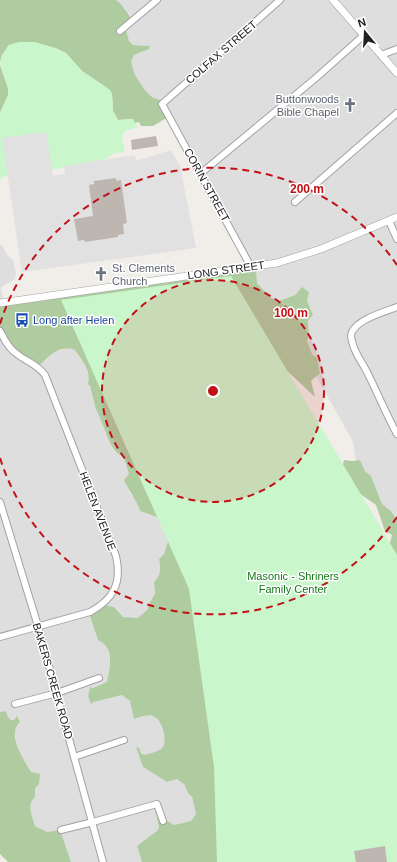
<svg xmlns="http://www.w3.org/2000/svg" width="397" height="862" viewBox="0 0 397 862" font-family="Arial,sans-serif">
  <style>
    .residential { fill: #dfdede }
    .forest { fill: #afcca1 }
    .park { fill: #caf6cc }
    .parking { fill: #e1e1e1 }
    .building { fill: #beb7b1 }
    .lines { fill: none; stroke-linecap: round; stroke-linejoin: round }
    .minor-casing { stroke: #a2a2a2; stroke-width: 8 }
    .tertiary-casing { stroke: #a2a2a2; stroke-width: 8 }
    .minor { stroke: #fff; stroke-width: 6 }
    .tertiary { stroke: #fff; stroke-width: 7 }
    .ring { fill: none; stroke: #c21017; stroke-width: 2; stroke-dasharray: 7 5 }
    .labels { text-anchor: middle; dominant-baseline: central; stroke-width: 3; stroke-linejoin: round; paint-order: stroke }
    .street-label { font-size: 11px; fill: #212121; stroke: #fff }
    .worship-label { font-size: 11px; fill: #5b616d; stroke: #fff; text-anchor: end }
    .transit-label { font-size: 11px; fill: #164399; stroke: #fff; text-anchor: start }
    .park-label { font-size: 11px; fill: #15791a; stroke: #fff }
    .centre { fill: #c21017; stroke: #fff; stroke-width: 2 }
    .ring-label { font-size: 12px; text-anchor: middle; font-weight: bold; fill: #c21017; stroke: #fff; stroke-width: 3; stroke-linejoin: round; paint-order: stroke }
  </style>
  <rect width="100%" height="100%" fill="#f1eee9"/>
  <g class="residential">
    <path d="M116,0H397V520L391,511L382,504L371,476L365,471L360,460L356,461L353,442L316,376L320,373L317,358L312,354L307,341L309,334L308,321L313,315L307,300L299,291L295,295L279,301L272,299L257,283L256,266L250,265L162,101L152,97L145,90L135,75L131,62L134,55L149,49V46L133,45L128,41L125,27L132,19V17L121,4Z"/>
    <path d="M0,244L3,246L7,255L13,260L16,273L15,279L1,287L3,301L0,302Z"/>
    <path d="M0,332L52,352L69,348L75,350L80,359L85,363L89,378L88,384L90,386L95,406L125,461L129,474L127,477L129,492L135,499L140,511L157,517L170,535L164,554L159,559L161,571L157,579L154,582L155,594L150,602L147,610L139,618L123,617L114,607L106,605L104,607L103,642L107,648L111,663L107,682L93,688L90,687L88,696L92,704L94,702L122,695L130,701L134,715H150L157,717L160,722L165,741L163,747L158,751L144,755L136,747L143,767L167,782L177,779L181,781L184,784L188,793L192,797L196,814L191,821L174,825L166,820L160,804L154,807L159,827L158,830L137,846L142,862H106L104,860L98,862H71L60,831L47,832L35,826L29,806L31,801L35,797V788L31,772L20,755L14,731L17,716L14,720H11L8,717L6,711L0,712Z"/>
  </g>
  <g class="forest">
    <path d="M0,0H116L121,4L132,19L125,27L129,41L133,45L150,46L149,49L134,55L131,62L135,75L145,90L152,97L162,101L168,117L153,126H141L139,122L134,123L133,119L118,120L113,111L112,94L110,90L82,71L66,53L34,42H20L9,45L2,55L0,62Z"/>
    <path d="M0,65L8,88V95L0,113Z"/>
    <path d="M256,266L257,283L272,299L279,301L295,295L302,287L309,292L307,300L313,315L308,321L309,334L307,341L312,354L317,358L320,373L311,381L315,397L284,368L397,738V862H142L137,846L158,830L159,827L154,806L160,804L166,820L174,825L191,821L196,814L192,797L188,793L184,784L177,779L167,782L143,767L136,747L139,748L141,753L144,755C150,753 158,752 162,748C168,743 162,720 155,717C149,713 140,717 134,719L130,701L122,695L94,702L91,704L88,696L90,687L93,688L107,682C110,667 115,648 98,640L90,616L105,605L114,607L123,617L138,618L147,610L150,602L155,594L154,582C161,575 161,569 159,559L164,554L170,535L157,517L140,511C136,499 129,491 124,480L129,474L125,461L122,456L117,453L111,445L95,406L90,386L88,384C91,368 82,362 75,350C58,344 48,357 38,367L20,360L14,355L0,332V302Z"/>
    <path d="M344,460L352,461L360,460L365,471L371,476L382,504L391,511L397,520V574L388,551L392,535L385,531L376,505L343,482L341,473Z"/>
    <path d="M6,711L8,717L11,720H14L17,716L20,722C6,734 24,760 31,772L40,774L39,784L35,788V797C26,805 32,815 35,826L47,832L60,830L71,862H8L0,854V712Z"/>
  </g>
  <g class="park">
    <path d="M20,42H34L56,48L66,53L82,71L110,90L112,94L113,111L118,120L133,119L137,127L125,131L122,136L125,152L115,153L101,162L2,177L0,181V113L8,95V88L0,62L2,55L9,45Z"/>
    <path d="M231,276L397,555V862H217L214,767L189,589L61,300Z"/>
  </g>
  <path class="parking" d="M46,132L53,176L65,174L64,166L135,155L136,161L171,150L180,166L196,248L22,272L2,138Z"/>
  <g class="building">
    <path d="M156,136L158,146L132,150L131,140Z"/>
    <path d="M116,178V181L121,180L127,223L123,224L124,234L118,235V237L85,242L84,240L78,241L74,219L93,216L89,185L94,184V181Z"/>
    <path d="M385,846L387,862H356L354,851Z"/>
  </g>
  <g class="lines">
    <defs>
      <g id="minor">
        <path d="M120,31L157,0"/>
        <path d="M381,55L397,49"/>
        <path d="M200,174L317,77L364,35"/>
        <path d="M295,202L397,113"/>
        <path d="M389,221L397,239"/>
        <path d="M251,267L162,104L280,0"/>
        <path d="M397,307C384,312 358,319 352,332C351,334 351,338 352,341C354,353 363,363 368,374C378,394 386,414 397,434"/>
        <path d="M0,331C4,339 9,349 17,354C27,362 37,364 45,375L116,556C122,583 114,599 90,612L0,637"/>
        <path d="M0,502L38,626L103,862"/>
        <path d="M15,704L57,693L99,678"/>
        <path d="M74,757L124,740"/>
        <path d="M61,830L93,822L157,804L163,821"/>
      </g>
      <g id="tertiary">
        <path d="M333,0L397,73"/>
        <path d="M0,303L277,263L321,249L397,217"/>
      </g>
    </defs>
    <use href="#minor" class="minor-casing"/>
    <use href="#tertiary" class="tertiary-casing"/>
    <use href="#minor" class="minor"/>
    <use href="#tertiary" class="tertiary"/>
  </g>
  <circle cx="213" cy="391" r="111" fill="#c21017" fill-opacity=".12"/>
  <g class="ring">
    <circle cx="213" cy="391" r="111"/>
    <path d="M397 517A223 223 0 0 1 0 458M0 324A223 223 0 0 1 397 265"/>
  </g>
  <defs>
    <symbol id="church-bare" viewBox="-9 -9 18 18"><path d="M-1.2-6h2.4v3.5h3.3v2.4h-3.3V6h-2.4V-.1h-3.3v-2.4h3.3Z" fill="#6b7280" stroke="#fff" stroke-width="2.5" paint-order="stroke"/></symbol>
    <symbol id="bus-bare" viewBox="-9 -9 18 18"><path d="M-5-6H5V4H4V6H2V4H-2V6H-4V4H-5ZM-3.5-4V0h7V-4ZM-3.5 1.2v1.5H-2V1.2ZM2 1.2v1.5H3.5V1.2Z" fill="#1a4fb4" stroke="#fff" stroke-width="2.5" paint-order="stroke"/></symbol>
  </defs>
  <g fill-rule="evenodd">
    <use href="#church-bare" x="340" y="95" width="20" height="20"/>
    <use href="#church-bare" x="91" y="264" width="20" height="20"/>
    <use href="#bus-bare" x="12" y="310" width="20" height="20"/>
  </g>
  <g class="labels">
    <g class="street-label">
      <text transform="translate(221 52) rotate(-41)">COLFAX STREET</text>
      <text transform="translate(207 185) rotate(61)">CORIN STREET</text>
      <text transform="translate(226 270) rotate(-8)">LONG STREET</text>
      <text transform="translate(98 511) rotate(69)">HELEN AVENUE</text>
      <text transform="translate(53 681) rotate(74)">BAKERS CREEK ROAD</text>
    </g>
    <g class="worship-label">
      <text x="339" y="99">Buttonwoods<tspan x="339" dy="13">Bible Chapel</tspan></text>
      <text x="112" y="268" text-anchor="start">St. Clements<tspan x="112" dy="13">Church</tspan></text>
    </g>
    <g class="transit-label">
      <text x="33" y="320">Long after Helen</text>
    </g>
    <g class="park-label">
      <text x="293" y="576">Masonic - Shriners<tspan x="293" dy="13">Family Center</tspan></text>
    </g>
  </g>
  <circle cx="213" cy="391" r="6" class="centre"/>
  <g class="ring-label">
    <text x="307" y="193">200 m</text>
    <text x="291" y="317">100 m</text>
  </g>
  <g transform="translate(365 32) rotate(342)" stroke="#ffffff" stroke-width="3" paint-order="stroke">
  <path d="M0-3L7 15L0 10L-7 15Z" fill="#212121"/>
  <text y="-6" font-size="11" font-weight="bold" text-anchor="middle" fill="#212121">N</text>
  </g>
</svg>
